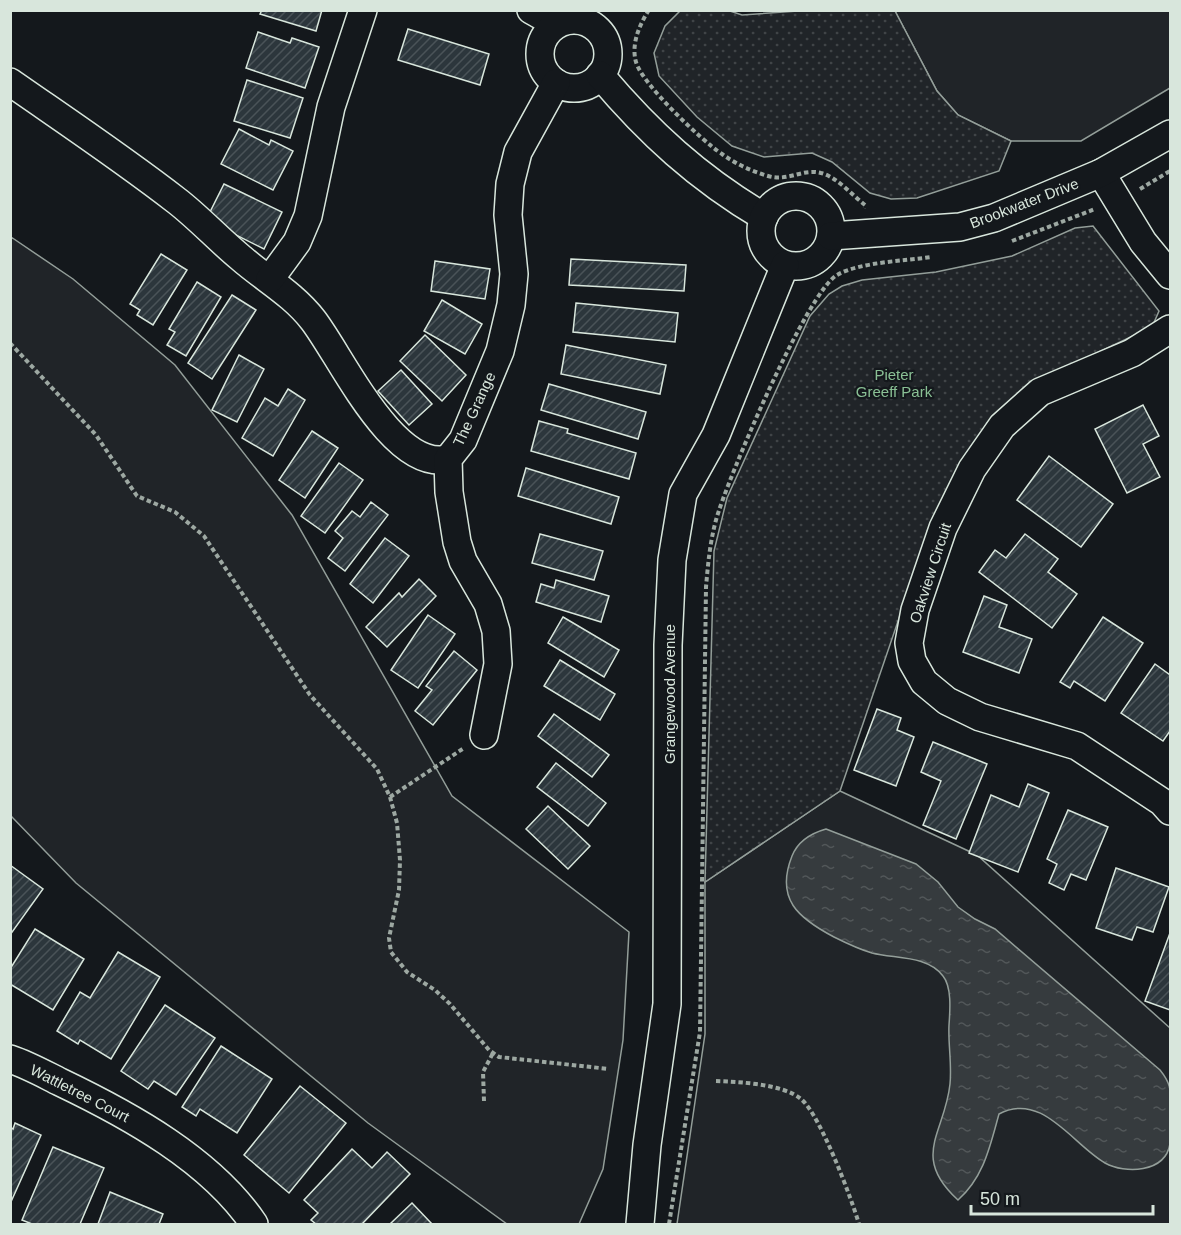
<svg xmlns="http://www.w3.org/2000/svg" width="1181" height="1235" viewBox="0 0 1181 1235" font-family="Arial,sans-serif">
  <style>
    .green { fill: #202428; stroke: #939e99; stroke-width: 1.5 }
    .park { fill: url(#park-dots); stroke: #939e99; stroke-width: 1.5 }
    .water { fill: url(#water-ripples); stroke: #939e99; stroke-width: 1.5 }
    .building { fill: url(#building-hatch); stroke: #d8e6dc; stroke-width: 1.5 }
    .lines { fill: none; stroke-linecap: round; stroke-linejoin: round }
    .minor-casing { stroke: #d8e6dc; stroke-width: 30 }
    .path { stroke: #9da8a2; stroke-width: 4; stroke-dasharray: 4.5 3; stroke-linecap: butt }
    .minor { stroke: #14181c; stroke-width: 27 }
    .labels { text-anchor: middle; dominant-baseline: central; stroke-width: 4.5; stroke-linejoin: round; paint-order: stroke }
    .street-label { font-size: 15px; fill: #d8e6dc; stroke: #14181c }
    .park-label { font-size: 15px; fill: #8ac095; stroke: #14181c }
  </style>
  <defs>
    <pattern id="park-dots" width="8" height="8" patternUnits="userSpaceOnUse" patternTransform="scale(1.5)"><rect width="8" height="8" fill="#202428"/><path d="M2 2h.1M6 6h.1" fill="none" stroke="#404447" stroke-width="1.8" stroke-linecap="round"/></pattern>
    <pattern id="water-ripples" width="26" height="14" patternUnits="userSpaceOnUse" patternTransform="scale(1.5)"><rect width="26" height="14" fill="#363b3e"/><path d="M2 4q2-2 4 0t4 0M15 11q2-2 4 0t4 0" fill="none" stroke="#525759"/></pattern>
    <pattern id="building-hatch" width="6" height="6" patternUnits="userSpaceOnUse" patternTransform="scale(1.5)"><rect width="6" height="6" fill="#2c363c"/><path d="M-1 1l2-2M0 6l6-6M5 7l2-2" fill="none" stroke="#4a5358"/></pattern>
  </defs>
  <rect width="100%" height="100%" fill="#14181c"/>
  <g class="green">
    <path d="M895,11H1170V88L1081,141H1011L958,115L937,91Z"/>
    <path d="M11,237L73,279L175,365L292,515L452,796L629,932L623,1040L603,1169L579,1224H507L368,1123L76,883L11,816Z"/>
    <path d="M840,791L977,855L1170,1028V1224H677L705,1034V882Z"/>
  </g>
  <g class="park">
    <path d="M798,11H895L937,91L958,115L1011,141L999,171L917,198L891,199L870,193L832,162L812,153L764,157L732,146L697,117L659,76L654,53L665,26L680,11H730L742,15Z"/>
    <path d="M1093,226L1159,311L1152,327L1037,381L923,548L840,791L705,882L714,551L727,498L810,316L829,294L842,286L862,280L936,272L1012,256L1075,228Z"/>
  </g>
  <path class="water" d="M826,829L916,864L938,882L958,907L975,919L995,929L1160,1070C1173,1086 1170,1092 1170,1112C1170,1122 1172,1134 1170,1144C1165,1173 1125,1174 1105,1163C1072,1144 1042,1091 999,1114C990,1146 984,1177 958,1200C910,1156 945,1133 950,1084C952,1064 948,1044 949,1025C950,1011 952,987 943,976C927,955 895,959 872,953C858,949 846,943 834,937C798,918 775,899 792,856C798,841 812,833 826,829Z"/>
  <g class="building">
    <path d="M262,10H322L316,31L260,14Z"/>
    <path d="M408,29L489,54L480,85L398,60Z"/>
    <path d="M258,32L290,43L292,38L319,47L305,88L246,68Z"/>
    <path d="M247,80L303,98L290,138L234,121Z"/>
    <path d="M239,129L269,145L271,140L293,151L273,190L221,164Z"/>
    <path d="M224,184L282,212L264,249L206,220Z"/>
    <path d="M161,254L187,270L153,325L137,315L140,310L130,304Z"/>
    <path d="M571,259L686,265L684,291L569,285Z"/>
    <path d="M435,261L490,269L485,299L431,291Z"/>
    <path d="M197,282L221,297L186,356L167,345L175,332L169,329Z"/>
    <path d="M232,295L256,310L212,379L188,363Z"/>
    <path d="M442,300L482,324L465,354L424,331Z"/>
    <path d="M576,303L678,313L675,342L573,332Z"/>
    <path d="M425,335L466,375L442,401L400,361Z"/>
    <path d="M566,345L666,365L660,394L561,374Z"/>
    <path d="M239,355L264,369L237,422L212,410Z"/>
    <path d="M401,370L432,404L409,425L378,391Z"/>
    <path d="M549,384L646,412L638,439L541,410Z"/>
    <path d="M288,389L305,400L273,456L242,438L265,398L278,406Z"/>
    <path d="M1143,405L1159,436L1143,444L1160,477L1127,493L1095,429Z"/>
    <path d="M539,421L568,429L567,433L636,453L629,479L531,451Z"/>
    <path d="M312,431L338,448L305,498L279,480Z"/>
    <path d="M1049,456L1113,504L1081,547L1017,500Z"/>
    <path d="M339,463L363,480L325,533L301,516Z"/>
    <path d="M526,468L619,497L611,524L518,496Z"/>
    <path d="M371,502L388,515L345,571L328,558L343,538L335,531L352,511L360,517Z"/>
    <path d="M540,534L603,551L594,580L532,563Z"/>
    <path d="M1025,534L1058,559L1048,572L1077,594L1052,628L979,572L995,550L1006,558Z"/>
    <path d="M385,538L409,556L373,603L350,584Z"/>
    <path d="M419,579L436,596L387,647L366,627L399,593L402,597Z"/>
    <path d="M556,580L609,596L601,622L536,602L541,584L554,588Z"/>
    <path d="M984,596L1007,605L999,627L1032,639L1019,673L963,652Z"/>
    <path d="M428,615L455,634L418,688L391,670Z"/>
    <path d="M563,617L619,650L604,677L548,643Z"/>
    <path d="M1103,617L1143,643L1105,701L1074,681L1070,688L1060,682Z"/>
    <path d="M454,651L477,670L433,725L415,711L432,690L426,686Z"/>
    <path d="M560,660L615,694L600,720L544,686Z"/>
    <path d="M1155,664L1170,675V731L1163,741L1121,713Z"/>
    <path d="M877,709L901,718L897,730L914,737L896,786L854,770Z"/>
    <path d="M554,714L609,755L592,777L538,736Z"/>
    <path d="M933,742L987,764L956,839L923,825L941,781L921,772Z"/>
    <path d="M556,763L606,803L588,826L537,787Z"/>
    <path d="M1028,784L1049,793L1018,872L969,853L991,795L1019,807Z"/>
    <path d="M548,806L590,846L568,869L526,829Z"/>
    <path d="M1068,810L1108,827L1086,880L1071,874L1064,890L1049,883L1057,864L1047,859Z"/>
    <path d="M10,865L43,889L10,935Z"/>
    <path d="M1116,868L1169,887L1153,932L1137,927L1132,940L1096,928Z"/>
    <path d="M35,929L84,959L53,1010L10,984V969Z"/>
    <path d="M1170,933V1010L1145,1001Z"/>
    <path d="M118,952L160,977L111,1059L80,1040L78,1044L57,1031L80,992L90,998Z"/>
    <path d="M165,1005L215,1038L176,1095L154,1081L148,1089L121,1071Z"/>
    <path d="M221,1046L272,1079L237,1133L200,1109L196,1116L182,1107Z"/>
    <path d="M300,1086L346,1123L289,1193L244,1155Z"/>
    <path d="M15,1123L41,1135L10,1204V1127L13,1129Z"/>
    <path d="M53,1147L104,1168L80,1224H32L22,1220Z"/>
    <path d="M352,1149L372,1168L387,1152L410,1174L362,1224H316L311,1220L318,1213L304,1200Z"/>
    <path d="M110,1192L163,1214L159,1224H98Z"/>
    <path d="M412,1203L432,1224H390Z"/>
  </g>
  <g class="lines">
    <defs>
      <g id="minor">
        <path d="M531,10L556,24"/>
        <circle cx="574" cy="54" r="34"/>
        <path d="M600,75C649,133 698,178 764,217"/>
        <path d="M10,82C66,121 123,159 177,201C199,218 219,240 241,258C265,279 293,294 313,320C341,356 393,472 448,459"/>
        <path d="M1101,173L1143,242L1170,275"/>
        <circle cx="796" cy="231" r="35"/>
        <path d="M831,236L960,227L994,218L1101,173L1170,134"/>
        <path d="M270,279L297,242L308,216L331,107L363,10"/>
        <path d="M1170,329L1132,353L1040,392L1002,426L972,469L943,528L915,610L909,643L912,661L924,682L947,701L980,717L1077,746L1162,802L1170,811"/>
        <path d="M484,735L498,664L496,631L488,604L463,561L457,542L449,492L448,459L463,440L500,351L511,305L514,274L508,215L510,184L518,152L556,83"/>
        <path d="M10,1059C28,1065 44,1074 60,1082C129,1115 211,1160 254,1224"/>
        <path d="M640,1224L647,1145L667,1004L668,645L672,560L683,494L716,435L785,265"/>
      </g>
    </defs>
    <use href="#minor" class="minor-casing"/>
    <g class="path">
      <path d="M649,10C639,25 631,45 636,62C642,84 702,141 722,154C736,164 751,171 768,176C788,182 803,168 821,173C837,177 852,195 865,205L864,208"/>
      <path d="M1140,189L1170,171"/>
      <path d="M1012,241L1095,209"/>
      <path d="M10,343L96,435L137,496L175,512L204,536L310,695L377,769L390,797L397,823L400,860L399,890L389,938L391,952L407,972L435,990L450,1004L489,1050L499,1057L609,1069"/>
      <path d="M390,797L464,748"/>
      <path d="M716,1081C740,1082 783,1084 801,1099C820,1114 852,1200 859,1224"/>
      <path d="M484,1101L483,1072L493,1053"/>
      <path d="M669,1224L700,1032L706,587C708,564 710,542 716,520C727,480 807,292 837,275C860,262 904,261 931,257"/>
    </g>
    <use href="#minor" class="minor"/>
  </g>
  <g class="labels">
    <g class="street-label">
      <text transform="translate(1024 203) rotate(-21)">Brookwater Drive</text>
      <text transform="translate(474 409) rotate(-65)">The Grange</text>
      <text transform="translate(930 573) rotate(-72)">Oakview Circuit</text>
      <text transform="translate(669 694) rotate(-90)">Grangewood Avenue</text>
      <text transform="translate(80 1093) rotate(27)">Wattletree Court</text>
    </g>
    <g class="park-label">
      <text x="894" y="374">Pieter<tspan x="894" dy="17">Greeff Park</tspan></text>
    </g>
  </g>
  <rect width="1181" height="1235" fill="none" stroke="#d8e6dc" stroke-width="24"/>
  <path d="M971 1205v9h182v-9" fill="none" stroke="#d8e6dc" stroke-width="3"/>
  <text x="980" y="1205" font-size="18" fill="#d8e6dc" stroke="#14181c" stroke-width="4.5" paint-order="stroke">50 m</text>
</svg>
